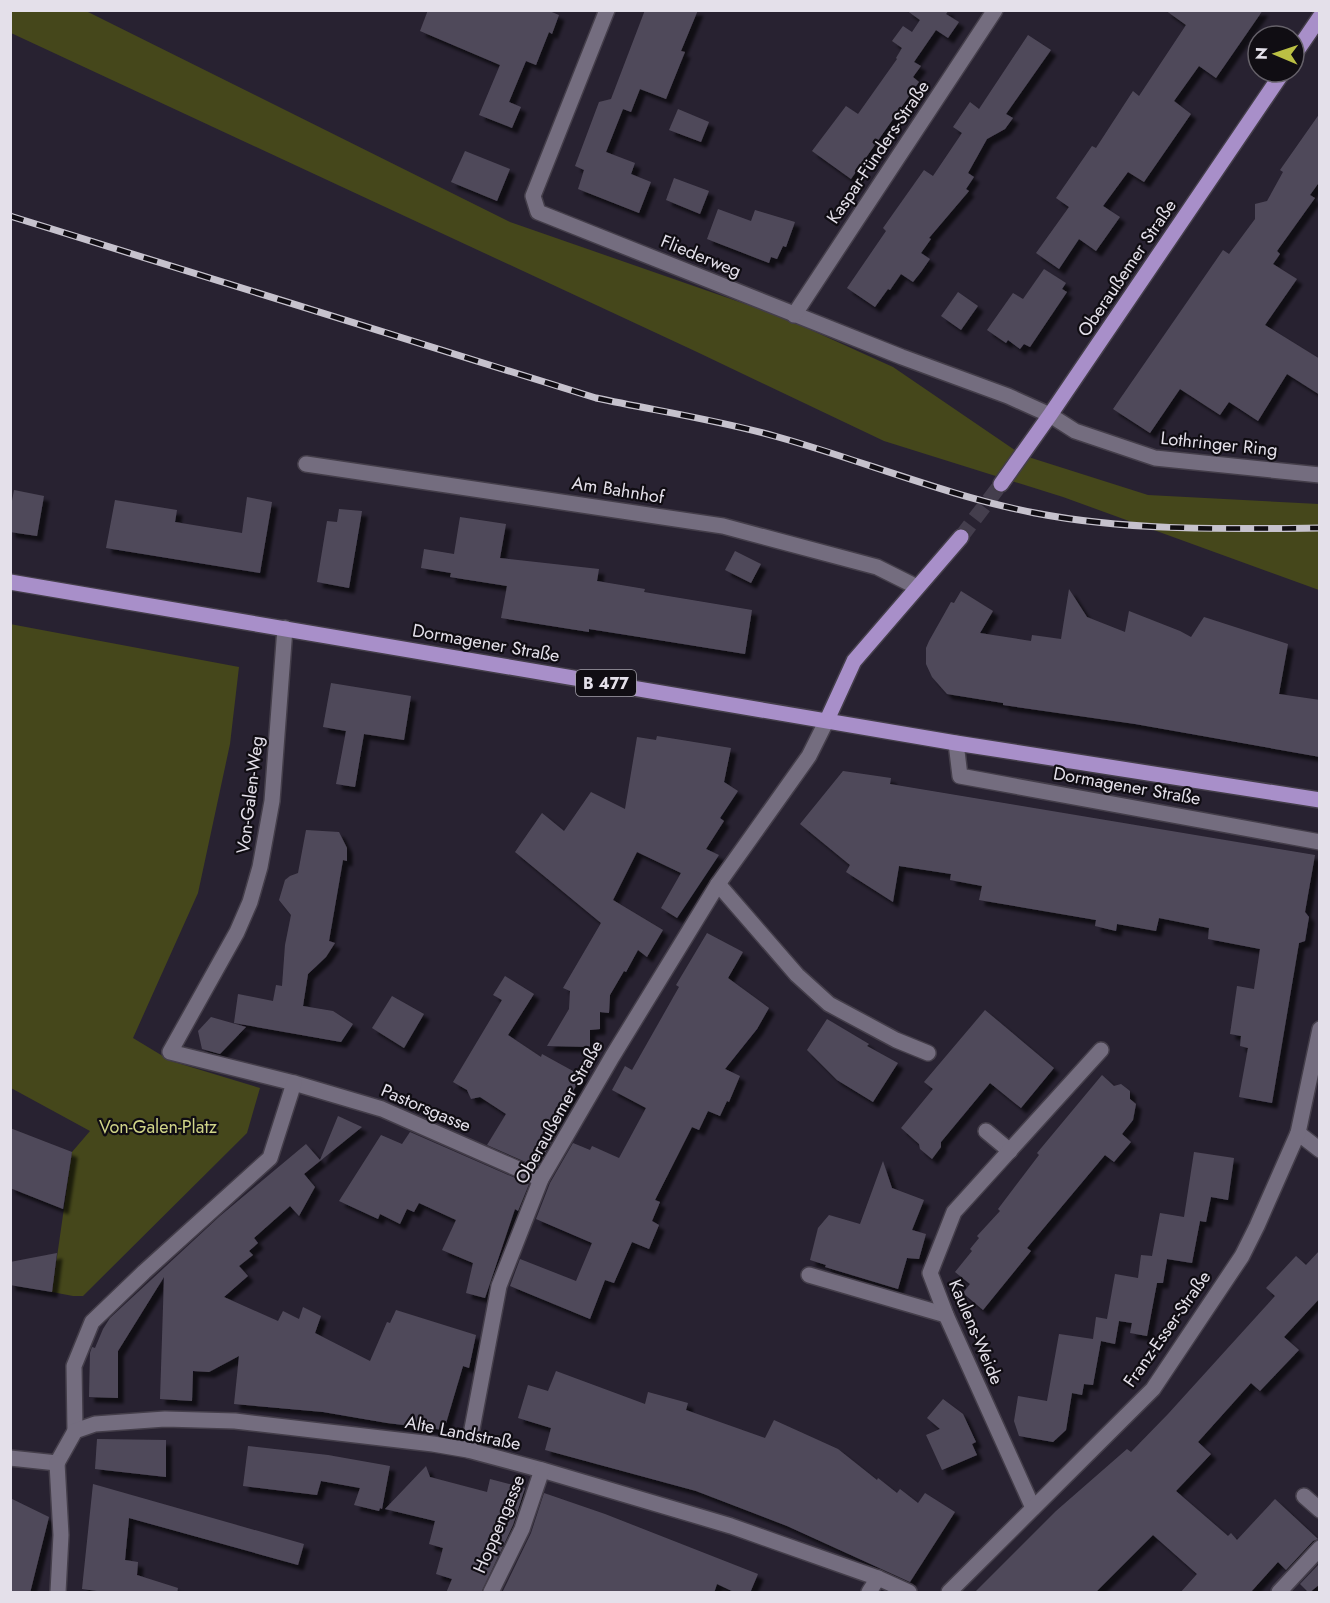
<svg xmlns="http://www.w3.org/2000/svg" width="1330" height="1603" viewBox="0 0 1330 1603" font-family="Jost,sans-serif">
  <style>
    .green { fill: #45471b }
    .building { fill: #504a5a; filter: url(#shadow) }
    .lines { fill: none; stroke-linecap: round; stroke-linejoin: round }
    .major-tunnel { stroke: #443e4d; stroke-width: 15; stroke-dasharray: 15 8; stroke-linecap: butt }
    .minor-casing { stroke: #443e4a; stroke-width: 18 }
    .major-casing { stroke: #443e4a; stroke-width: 18 }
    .minor { stroke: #746d7f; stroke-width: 15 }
    .major { stroke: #a88fc9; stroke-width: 15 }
    .rail-casing { stroke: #c6c2cd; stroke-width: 7 }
    .rail { stroke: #100d13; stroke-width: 4.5; stroke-dasharray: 14; stroke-linecap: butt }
    .labels { text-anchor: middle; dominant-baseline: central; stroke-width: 4.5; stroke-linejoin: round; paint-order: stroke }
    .shield { fill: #100d13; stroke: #a4a1aa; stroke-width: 1.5 }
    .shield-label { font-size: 16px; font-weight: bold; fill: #e4e0ea }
    .street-label { font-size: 18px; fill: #e4e0ea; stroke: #100d13 }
    .park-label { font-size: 18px; fill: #d0d488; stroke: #100d13 }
  </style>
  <defs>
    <filter id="shadow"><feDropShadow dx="5.5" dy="5.5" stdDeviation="1.5" flood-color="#0009"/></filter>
  </defs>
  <rect width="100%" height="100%" fill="#282231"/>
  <g class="green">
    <path d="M11,11H86L510,222L780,316L893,367L1022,455L1148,495L1319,504V590L1063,497L884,441L697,352L11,33Z"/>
    <path d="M10,624L239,667L230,744L198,893L133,1038L171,1061L260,1088L247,1133L83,1296H73L52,1292L72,1152L90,1131L11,1088Z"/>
  </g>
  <g class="building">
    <path d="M428,10H547L559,15L552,34L549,32L536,65L526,61L509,102L521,107L512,128L479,115L500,65L420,31Z"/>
    <path d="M645,10H698L681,51L685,52L666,99L640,89L631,112L623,109L606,152L635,163L631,174L651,182L639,213L578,189L584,170L575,166L599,102L611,99Z"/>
    <path d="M906,10H949L946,14L959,22L948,38L936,30L914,62L921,66L913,77L919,82L851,179L812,151L846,106L858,114L897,59L896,58L902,48L892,41L903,26L912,32L920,20Z"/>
    <path d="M1165,10H1263L1216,78L1199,66L1174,101L1191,114L1144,182L1128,172L1103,206L1120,217L1096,251L1079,239L1059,269L1036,253L1069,207L1056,198L1092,146L1096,148L1133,91L1139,96L1186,25Z"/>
    <path d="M1028,35L1051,50L1006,114L1013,118L1005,129L987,139L968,173L974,177L966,189L969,191L929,238L931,239L921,253L930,259L921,272L913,282L901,274L890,290L888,289L875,307L847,288L886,231L883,228L924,170L933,176L962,133L953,127L970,102L979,109Z"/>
    <path d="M678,109L709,122L701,142L669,130Z"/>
    <path d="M1320,113V181L1310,195L1315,198L1277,251L1280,254L1273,264L1297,279L1265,325L1320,359V395L1287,374L1258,421L1229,402L1220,415L1180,389L1150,433L1113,409L1223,250L1229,254L1255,219V204L1267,201L1283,172L1280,170Z"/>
    <path d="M465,151L510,169L497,201L451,182Z"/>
    <path d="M674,178L709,191L700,214L666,200Z"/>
    <path d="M718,209L751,221L755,210L795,222L786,247L783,246L777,259L771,257L769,263L707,239Z"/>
    <path d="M1044,269L1066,283L1062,289L1067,292L1030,347L1024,344L1020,349L1008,340L1006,343L987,330L1013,293L1023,299Z"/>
    <path d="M958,292L978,306L961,330L941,316Z"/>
    <path d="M14,490L44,496L37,536L10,532V512Z"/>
    <path d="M247,497L272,502L260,573L106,548L115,500L177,510L175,522L242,533Z"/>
    <path d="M339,509L362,511L349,588L317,582L327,521L337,522Z"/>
    <path d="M460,517L506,524L500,558L599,569L597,581L645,589L644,592L752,610L745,654L652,639L589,629V632L501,618L507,586L450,577L451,573L421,568L424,549L454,554Z"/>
    <path d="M735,551L761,564L751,583L725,570Z"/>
    <path d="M1069,589L1087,617L1125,632L1129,611L1180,631L1191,637L1204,617L1288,644L1279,694L1320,700V757L1135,724L1003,705V703L947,694L932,677L926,664V648L929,641L951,602L954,603L961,591L993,611L980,633L1031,641L1032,635L1061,639Z"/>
    <path d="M331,683L411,696L404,740L364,734L355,787L336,784L346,731L323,727Z"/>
    <path d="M657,736L731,748L724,782L738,791L720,818L724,821L706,849L719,855L677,918L661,908L681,873L637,852L613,900L663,930L647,957L638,950L626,972L624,971L610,995L609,1013L600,1012V1029L590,1030V1047L547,1046L569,1009L570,991L563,988L601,923L515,852L542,813L564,831L591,792L625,809L637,737L656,740Z"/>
    <path d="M843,771L891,778L890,784L1315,855L1305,912L1309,917L1305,941L1299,943L1272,1103L1239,1097L1248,1048L1240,1046L1241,1036L1230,1034L1237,986L1254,989L1260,949L1208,939L1209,928L1159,918L1156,931L1117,924L1116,931L1095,926L1096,920L979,900L982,886L950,880L951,874L899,866L893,902L846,872L850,865L800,824Z"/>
    <path d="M306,830L339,832L347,848V861L343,860L329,941L335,943L326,957L308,974L303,1006L333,1011L353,1024L341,1042L234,1023L238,994L273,1001L276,985L282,986L285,945L291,915L279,900L285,880L290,876L298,873Z"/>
    <path d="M707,933L743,952L728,978L769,1008L757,1029L725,1069L740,1076L729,1102L727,1101L720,1116L708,1111L699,1130L692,1127L655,1200L660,1202L652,1221L659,1225L649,1249L632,1242L614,1283L605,1280L590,1319L510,1286L520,1259L576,1281L592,1243L536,1219L550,1183L573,1143L590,1150L592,1146L619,1158L646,1108L612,1090L625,1066L632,1070L679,987L676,985Z"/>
    <path d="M505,976L534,994L508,1035L541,1057L542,1054L582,1076L548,1133L555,1136L537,1167L487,1145L506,1114L480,1097L471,1099L467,1090L453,1082L502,1000L493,995Z"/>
    <path d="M392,996L424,1014L404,1048L372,1028Z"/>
    <path d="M985,1010L1054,1068L1021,1108L990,1083L941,1142V1147L932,1159L920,1149L919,1144L901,1128L933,1089L924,1082Z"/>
    <path d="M211,1017L246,1027L220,1054L202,1049L198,1031Z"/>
    <path d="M827,1019L869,1044L867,1046L898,1063L873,1102L837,1080L807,1050Z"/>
    <path d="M1102,1075L1114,1086L1121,1084L1130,1091V1099L1136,1104L1133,1120L1122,1134L1131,1142L1114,1162L1105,1155L1027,1248L1031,1251L983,1310L963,1293L970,1284L955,1272L972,1251L970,1249L979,1238L977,1236L1000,1211L998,1209L1039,1155L1037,1153Z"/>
    <path d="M338,1116L362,1127L304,1174L315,1187L299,1216L290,1206L254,1238L258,1243L249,1251L253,1255L239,1266L248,1276L224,1297L278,1321L283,1311L299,1319L303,1307L321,1316L315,1333L370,1361L387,1322L390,1323L396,1310L476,1335L469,1368L463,1366L444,1430L387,1423L323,1412L234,1404L239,1356L209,1372L193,1371L192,1401L160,1399L164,1277L118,1351V1398L89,1397L90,1353L92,1347L95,1348L103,1329L110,1318L220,1216L306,1144L320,1160Z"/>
    <path d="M10,1128L72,1152L63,1209L10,1188Z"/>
    <path d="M410,1132L529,1184L518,1211L515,1209L485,1298L466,1293L473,1263L442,1250L456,1220L419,1203L414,1212L407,1209L400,1224L380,1214L378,1219L339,1201L381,1135L402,1144Z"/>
    <path d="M1194,1152L1234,1158L1228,1200L1211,1197L1206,1222L1200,1221L1192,1263L1167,1259L1163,1283H1157L1147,1336L1130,1333L1132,1323L1119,1321L1115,1344L1101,1341L1093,1385L1084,1384L1082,1395L1072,1393L1066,1430L1053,1442L1019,1436L1014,1421L1018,1396L1047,1401L1059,1334L1093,1339L1096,1317L1107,1319L1115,1274L1138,1278L1141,1255L1152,1256L1160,1213L1184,1217Z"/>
    <path d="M883,1161L892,1188L924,1200L912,1230L926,1234L919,1259L907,1258L898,1289L825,1267L826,1265L810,1260L818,1228L829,1215L860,1224Z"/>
    <path d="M1320,1250V1298L1284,1337L1299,1350L1260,1391L1251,1383L1198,1442L1211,1454L1176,1491L1228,1536L1231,1533L1237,1540L1275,1499L1318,1539L1313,1541L1286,1570L1278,1562L1250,1593H1180L1197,1574L1153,1535L1095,1593H974L1056,1511L1127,1449L1131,1452L1168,1414L1275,1296L1266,1288L1296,1256L1306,1265Z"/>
    <path d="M57,1253L52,1292L10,1285V1262Z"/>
    <path d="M556,1371L645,1404L648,1392L688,1403L686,1410L765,1438L774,1420L838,1449L877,1480L878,1478L897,1493L900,1489L918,1503L925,1493L955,1512L910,1582L787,1526L696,1491L545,1450L551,1428L518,1418L528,1385L548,1391Z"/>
    <path d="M943,1399L963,1414L976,1442L972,1444L977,1455L942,1470L926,1435L940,1429L927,1418Z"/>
    <path d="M97,1439L166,1440V1477L95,1469Z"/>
    <path d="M248,1446L328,1455L390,1466L382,1509L380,1508L379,1511L354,1505L360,1488L321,1481L317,1495L243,1486Z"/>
    <path d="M426,1466L430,1477L487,1492L490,1479L525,1488L513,1525L481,1593H446L452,1579L436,1574L443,1548L429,1544L435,1521L385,1509Z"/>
    <path d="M93,1484L304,1544L298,1565L129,1518L125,1560L138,1562L137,1575L178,1588L177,1593H97V1591L82,1589Z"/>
    <path d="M544,1493L605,1514L758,1574L750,1593H736L717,1584L714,1593H502L531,1533Z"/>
    <path d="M10,1498L49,1517L30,1593H10Z"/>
    <path d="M1320,1563V1584L1309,1593L1300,1584Z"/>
  </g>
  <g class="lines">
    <path class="major-tunnel" d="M961,537L1001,484"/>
    <defs>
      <g id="minor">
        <path d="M607,10L533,196L538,212L902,357L1008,396L1050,415L1075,431L1155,458L1320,475"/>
        <path d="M794,315L995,10"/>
        <path d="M306,464L723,526L877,567L917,587"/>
        <path d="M285,628L272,801L260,867L250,902L237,932L170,1052L294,1083L382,1109L541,1179"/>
        <path d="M956,743L960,776L1320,842"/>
        <path d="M718,884L797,975L829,1004L896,1040L928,1053"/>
        <path d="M986,1131L1010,1151"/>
        <path d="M1298,1133L1320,1150"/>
        <path d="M809,1275L946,1315"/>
        <path d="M75,1431L74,1366L92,1322L144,1272L270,1158L294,1083"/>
        <path d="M468,1450L499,1286L541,1179L612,1057L718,884L809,756L827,720"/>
        <path d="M10,1458L57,1463"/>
        <path d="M57,1463L75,1431L95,1424L165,1419L235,1421L433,1444L468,1450L542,1470L731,1526L878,1578L909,1592"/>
        <path d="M57,1463L61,1535L58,1592"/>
        <path d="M1304,1496L1320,1510"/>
        <path d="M1033,1508L946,1315L930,1273L954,1212L1101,1050"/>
        <path d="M491,1592L522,1529L542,1470"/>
        <path d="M869,1592L878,1578"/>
        <path d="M949,1592L1153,1389L1242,1256L1257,1226L1298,1133L1320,1029"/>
        <path d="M1279,1592L1320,1548"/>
      </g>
      <g id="major">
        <path d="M1294,55L1320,17"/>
        <path d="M1001,484L1050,415L1283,72"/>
        <path d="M10,582L956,743L1320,800"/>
        <path d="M827,720L854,661L961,537"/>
      </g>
    </defs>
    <use href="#minor" class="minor-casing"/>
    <use href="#major" class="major-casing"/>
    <use href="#minor" class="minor"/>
    <use href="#major" class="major"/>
    <defs>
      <path id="rail" d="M10,216L596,398C657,411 718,420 778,437C864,461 947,496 1035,513C1128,531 1224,529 1320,528"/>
    </defs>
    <use href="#rail" class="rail-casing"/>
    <use href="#rail" class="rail"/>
  </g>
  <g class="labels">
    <rect class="shield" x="576" y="670" width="60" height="26" rx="4.5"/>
    <g class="shield-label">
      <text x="606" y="683">B 477</text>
    </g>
    <g class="street-label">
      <text transform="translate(878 152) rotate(-56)">Kaspar-Fünders-Straße</text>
      <text transform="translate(701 256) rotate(22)">Fliederweg</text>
      <text transform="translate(1127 268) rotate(-56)">Oberaußemer Straße</text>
      <text transform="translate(1219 444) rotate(6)">Lothringer Ring</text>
      <text transform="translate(618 490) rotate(9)">Am Bahnhof</text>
      <text transform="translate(486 643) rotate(10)">Dormagener Straße</text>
      <text transform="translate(1127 786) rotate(10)">Dormagener Straße</text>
      <text transform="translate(250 795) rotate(-83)">Von-Galen-Weg</text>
      <text transform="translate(426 1108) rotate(23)">Pastorsgasse</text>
      <text transform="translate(559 1112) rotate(-61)">Oberaußemer Straße</text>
      <text transform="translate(1167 1329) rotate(-55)">Franz-Esser-Straße</text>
      <text transform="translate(976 1332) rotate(67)">Kaulens-Weide</text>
      <text transform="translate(463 1433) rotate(11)">Alte Landstraße</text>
      <text transform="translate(499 1524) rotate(-67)">Hoppengasse</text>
    </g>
    <g class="park-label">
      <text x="158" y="1127">Von-Galen-Platz</text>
    </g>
  </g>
  <rect width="1330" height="1603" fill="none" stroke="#e4e0ea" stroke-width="24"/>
  <g transform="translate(1276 54) rotate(272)"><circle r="28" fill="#100d13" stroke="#656169" stroke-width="1.5"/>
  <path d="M0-4.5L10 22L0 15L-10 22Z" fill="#bbc044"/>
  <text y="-9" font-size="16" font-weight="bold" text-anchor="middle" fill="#e4e0ea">N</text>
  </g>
</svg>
